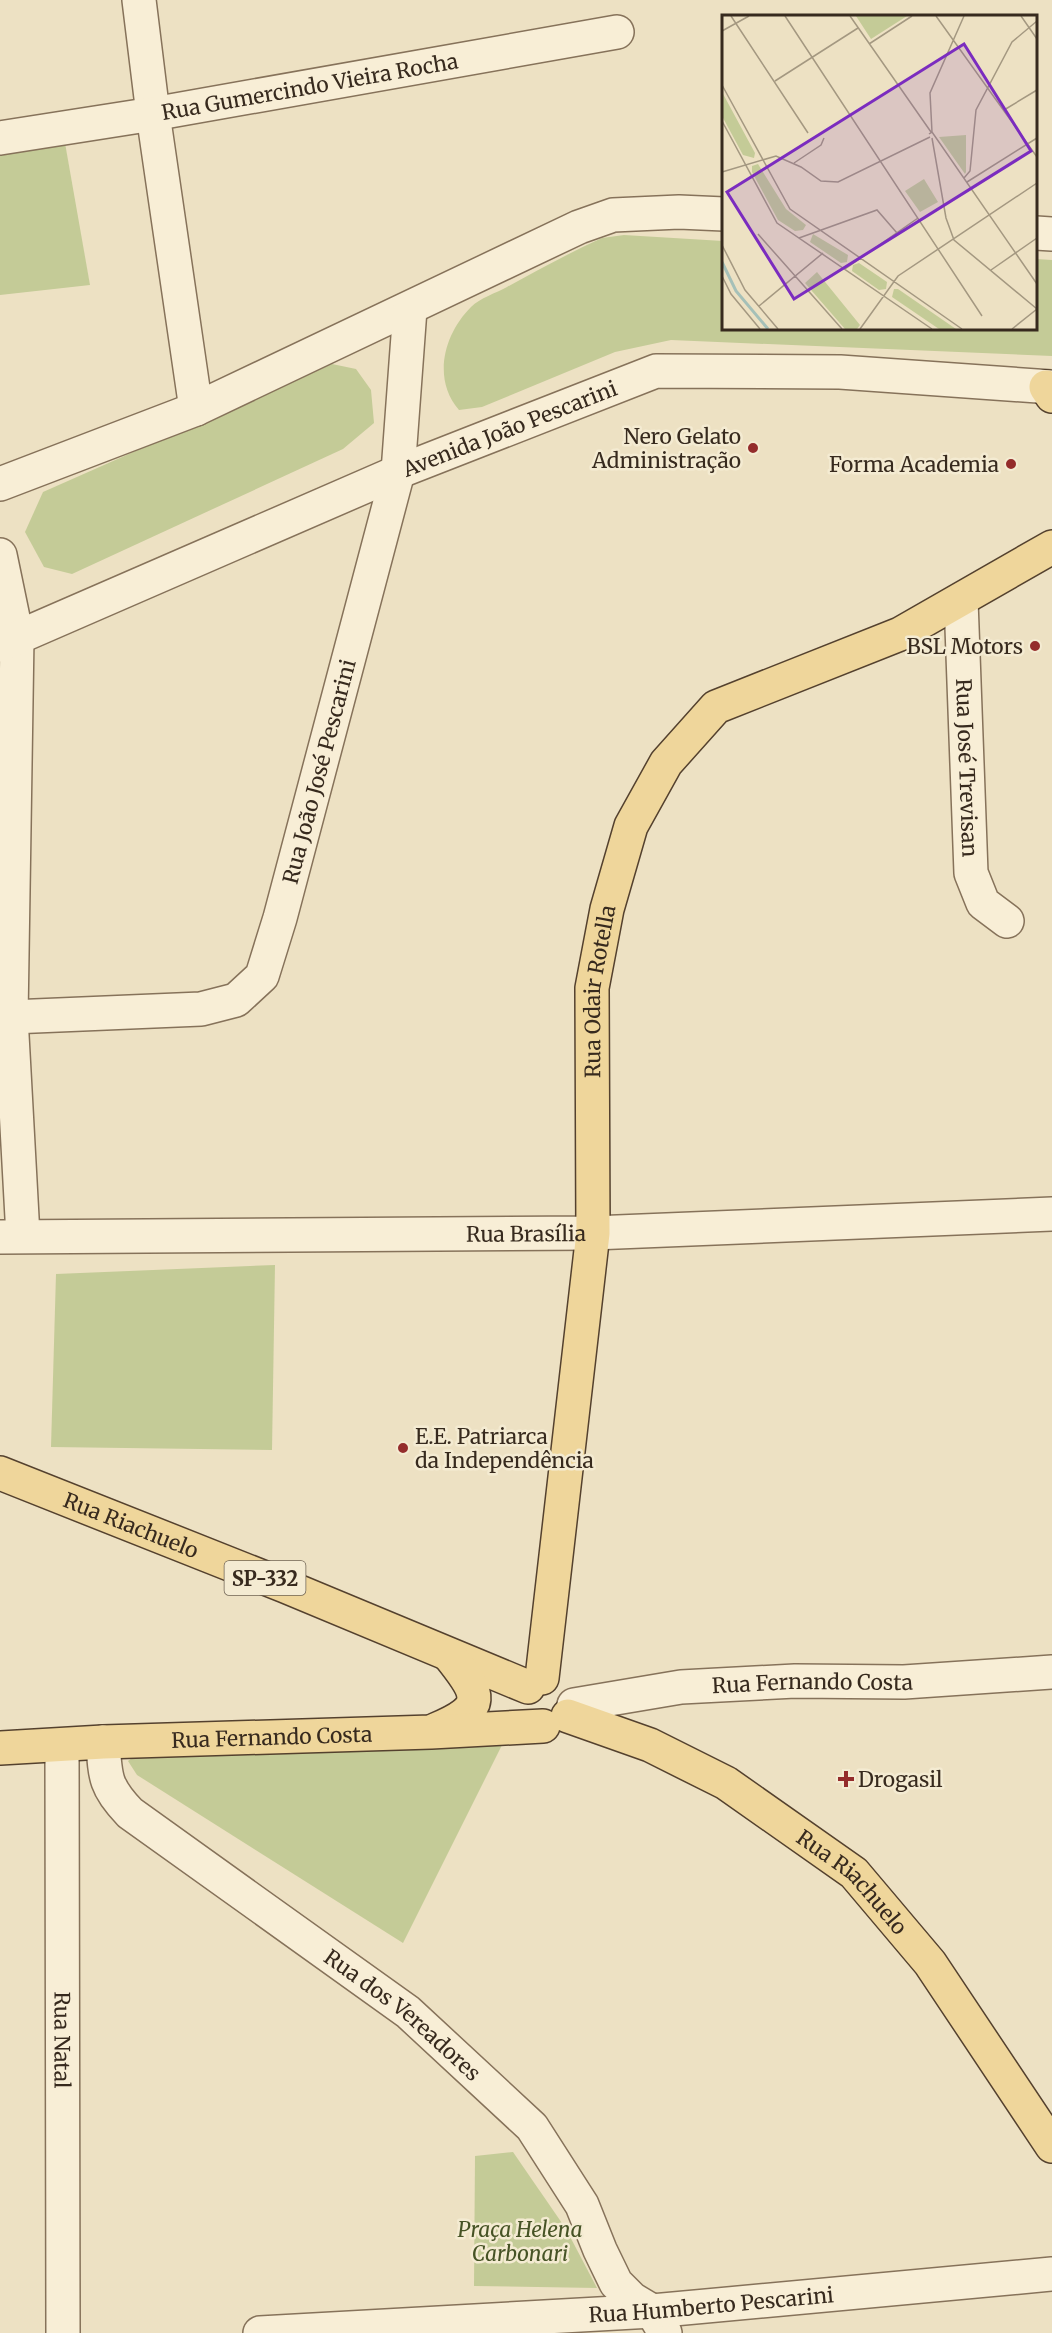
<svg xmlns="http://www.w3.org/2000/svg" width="1052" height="2333" viewBox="0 0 1052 2333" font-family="Merriweather,serif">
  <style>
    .green { fill: #c4cb97 }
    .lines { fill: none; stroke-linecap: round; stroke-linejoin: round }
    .minor-casing { stroke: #86725a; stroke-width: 36 }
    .major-casing { stroke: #54412e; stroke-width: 36 }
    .minor { stroke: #f8eed6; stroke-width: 33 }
    .major { stroke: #efd69b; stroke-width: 33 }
    .poi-dot { fill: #942c2b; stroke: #f4ebd2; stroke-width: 2 }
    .labels { text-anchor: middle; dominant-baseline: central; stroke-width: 5; stroke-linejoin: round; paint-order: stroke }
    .shield { fill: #f4ebd2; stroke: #706454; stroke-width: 1.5 }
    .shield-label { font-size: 20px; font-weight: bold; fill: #372a1e }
    .street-label { font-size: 21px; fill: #372a1e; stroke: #f4ebd2 }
    .poi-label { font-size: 21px; fill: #372a1e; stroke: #f4ebd2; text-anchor: end }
    .park-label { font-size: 21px; font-style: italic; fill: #465325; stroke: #f4ebd2 }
    .inset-river { fill: none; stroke: #a5c0b8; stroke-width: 3 }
    .inset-road { fill: none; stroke: #a49881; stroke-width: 1.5 }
    .view { fill: #7b2cbf; fill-opacity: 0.15; stroke: #7b2cbf; stroke-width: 3 }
    .inset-edge { fill: none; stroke: #372a1e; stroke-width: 3 }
  </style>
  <rect width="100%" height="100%" fill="#ede1c3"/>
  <g class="green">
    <path d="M65,143L90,285L0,295V154Z"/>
    <path d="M624,235L723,241L724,328H1036V259L1052,260V356L671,340L615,352L482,407L459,410C432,379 444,334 471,307C480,298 496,293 507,287C538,270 569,253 602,238Z"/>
    <path d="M332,364L356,369L371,390L374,423L343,449L72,574L44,567L25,532L43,492Z"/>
    <path d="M275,1265L272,1450L51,1447L56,1274Z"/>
    <path d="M502,1745L403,1943L137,1775L128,1761L136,1755L151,1753Z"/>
    <path d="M513,2152L566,2229L597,2288L474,2286L475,2156Z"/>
  </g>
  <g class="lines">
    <defs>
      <g id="minor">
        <path d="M139,0L153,114L196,409"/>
        <path id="s1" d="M0,138L153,114L617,32"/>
        <path d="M1036,233L1052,234"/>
        <path d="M0,484L196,409L579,227L613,215L679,212L724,214"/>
        <path d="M0,555L17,637L11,1017L23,1236"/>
        <path id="s2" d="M961,600L971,873L983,903L1007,921"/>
        <path id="s3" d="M0,645L398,472L656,371L840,372L1052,387"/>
        <path id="s4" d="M11,1017L201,1009L236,1000L262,976L280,918L398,472L410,309"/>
        <path id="s5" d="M0,1237L593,1233L1052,1214"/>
        <path id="s6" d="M574,1705L681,1687L795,1681L904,1682L1052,1672"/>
        <path id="s7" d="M103,1742C105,1777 105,1787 130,1813L408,2012L532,2127L582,2205L600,2250L616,2283L632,2299L652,2311L665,2333"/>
        <path id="s8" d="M62,1746L63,2333"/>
        <path id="s9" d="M260,2333L652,2311L1052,2274"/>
      </g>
      <g id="major">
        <path d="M1046,387L1052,396"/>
        <path id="s10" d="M0,1473L285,1586L528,1687"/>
        <path id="s11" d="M542,1678L593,1233L592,988L607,909L631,826L666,763L716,707L900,634L1052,547"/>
        <path id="s12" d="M568,1716L650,1745L726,1783L854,1873L930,1963L1052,2146"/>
        <path d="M435,1730C488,1708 481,1695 449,1655"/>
        <path id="s13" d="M0,1748L103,1742L431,1732L543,1726"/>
      </g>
    </defs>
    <use href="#minor" class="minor-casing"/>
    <use href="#major" class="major-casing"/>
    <use href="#minor" class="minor"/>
    <use href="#major" class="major"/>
  </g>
  <g class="poi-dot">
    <circle cx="753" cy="448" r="6"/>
    <circle cx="1011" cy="464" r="6"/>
    <circle cx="1035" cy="646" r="6"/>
    <circle cx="403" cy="1448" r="6"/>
    <path d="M843 1770h6v6h6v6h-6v6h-6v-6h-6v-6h6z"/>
  </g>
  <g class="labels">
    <rect class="shield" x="224.5" y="1561" width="81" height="34" rx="4.5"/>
    <g class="shield-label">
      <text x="265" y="1578">SP-332</text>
    </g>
    <g class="street-label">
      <text stroke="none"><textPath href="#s1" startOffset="314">Rua Gumercindo Vieira Rocha</textPath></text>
      <text stroke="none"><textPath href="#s3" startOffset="554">Avenida João Pescarini</textPath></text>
      <text stroke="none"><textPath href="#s2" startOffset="168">Rua José Trevisan</textPath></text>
      <text stroke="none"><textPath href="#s4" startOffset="474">Rua João José Pescarini</textPath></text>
      <text stroke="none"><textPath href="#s11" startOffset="690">Rua Odair Rotella</textPath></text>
      <text stroke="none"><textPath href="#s5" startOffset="526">Rua Brasília</textPath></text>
      <text stroke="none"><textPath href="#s10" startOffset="141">Rua Riachuelo</textPath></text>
      <text stroke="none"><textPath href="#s6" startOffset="240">Rua Fernando Costa</textPath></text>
      <text stroke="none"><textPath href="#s13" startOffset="272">Rua Fernando Costa</textPath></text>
      <text stroke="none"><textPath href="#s12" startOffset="333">Rua Riachuelo</textPath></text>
      <text stroke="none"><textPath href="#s7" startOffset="418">Rua dos Vereadores</textPath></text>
      <text stroke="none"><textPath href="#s8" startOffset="294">Rua Natal</textPath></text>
      <text stroke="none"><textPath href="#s9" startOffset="452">Rua Humberto Pescarini</textPath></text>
    </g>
    <g class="poi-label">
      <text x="741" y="436">Nero Gelato<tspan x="741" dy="24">Administração</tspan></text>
      <text x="999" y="464">Forma Academia</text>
      <text x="1023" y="646">BSL Motors</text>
      <text x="415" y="1436" text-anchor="start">E.E. Patriarca<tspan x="415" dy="24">da Independência</tspan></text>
      <text x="858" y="1779" text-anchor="start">Drogasil</text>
    </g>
    <g class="park-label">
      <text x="520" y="2229">Praça Helena<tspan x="520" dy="24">Carbonari</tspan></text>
    </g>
  </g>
  <g transform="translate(722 15)">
    <rect width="315" height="315" fill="#ede1c3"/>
    <path d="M134,1H185L149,24ZM0,77L33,138L32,143L21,140L0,101ZM244,120V157L243,159L217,122ZM36,149L64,194L84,210L81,215L73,216L56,205L30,157V151ZM202,164L216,187L198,197L183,176ZM91,219L126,240L125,247L119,248L88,227ZM137,248L165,267L164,274L157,275L130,256L131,250ZM95,257L138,310L135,314H123L83,268ZM172,274H176L234,314H217L170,282Z" fill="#c4cb97"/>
    <path class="inset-river" d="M0,247L14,276L46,314"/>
    <path class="inset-road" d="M9,1L86,118M63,1L260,301M128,1L209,117M214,1L315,142M299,1L315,24M0,16L27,1M147,29L190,1M53,66L136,13M0,70L68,194L240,314M282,95L315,75M0,106L55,208L210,314M210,117L315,269M207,119L210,117L208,78L242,1M210,123L224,203L232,225L315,294M72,148L99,130L102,123M0,157L54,141L79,152L99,166L116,167L208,122M242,163L248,156L254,95L290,27L315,6M245,167L315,123M36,219L120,314M77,223L155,195L175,218M0,230L23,275L56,314M123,254L196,203M269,255L315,223M0,261L9,279L38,314M37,291L101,238M138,314L176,261L315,168M290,314L315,294"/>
    <path class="view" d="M242,29L309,136L72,284L5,177Z"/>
    <rect width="315" height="315" class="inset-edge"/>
  </g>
</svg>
